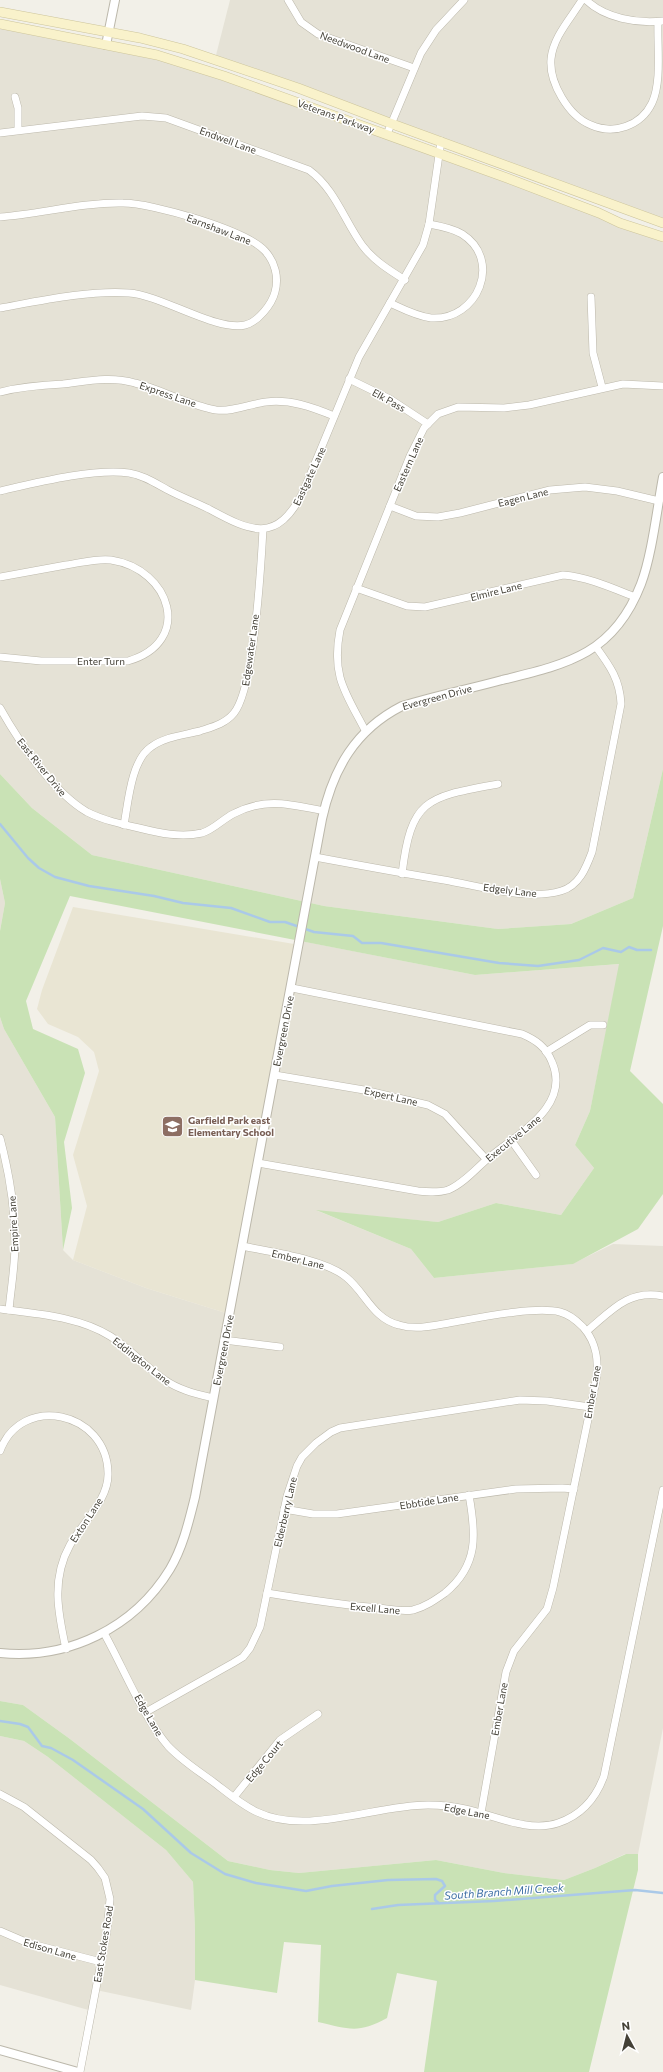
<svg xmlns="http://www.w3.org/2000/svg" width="663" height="2072" viewBox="0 0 663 2072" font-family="Commissioner,sans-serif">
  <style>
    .residential { fill: #e5e2d6 }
    .education { fill: #e9e5d3 }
    .green { fill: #c9e2b5 }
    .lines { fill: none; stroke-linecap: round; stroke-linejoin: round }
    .stream { stroke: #aac9e8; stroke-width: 2.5 }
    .minor-casing { stroke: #bcb8ab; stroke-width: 8 }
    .tertiary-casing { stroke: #bcb8ab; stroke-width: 10 }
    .secondary-casing { stroke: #cdc59c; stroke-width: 10 }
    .minor { stroke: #fff; stroke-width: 7 }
    .tertiary { stroke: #fff; stroke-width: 8 }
    .secondary { stroke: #f9f2cb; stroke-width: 9 }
    .labels { text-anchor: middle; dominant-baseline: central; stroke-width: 3; stroke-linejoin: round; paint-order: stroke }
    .street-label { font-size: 10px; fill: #444137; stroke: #fff }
    .education-label { font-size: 10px; font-weight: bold; fill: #785e54; stroke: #fff; text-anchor: start }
    .water-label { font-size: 11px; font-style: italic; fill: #3c6ea4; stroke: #fff }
  </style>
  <rect width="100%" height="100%" fill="#f2f0e8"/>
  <g class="residential">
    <path d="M230,0H663V222L215,59Z"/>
    <path d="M0,25L157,55L663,236V769L633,898L571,924L498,929L324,906L92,855L32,808L0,774Z"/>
    <path d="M0,879L5,903L0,931Z"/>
    <path d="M301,941L475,975L620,964L590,1111L575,1145L594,1168L561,1215L496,1203L438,1222L318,1211L411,1249L434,1278L572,1264L613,1244L663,1246V1728L638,1854H625L595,1868L564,1880L504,1873L436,1860L299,1873L270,1870L228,1861L70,1739L23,1705L0,1701V1017L4,1029L55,1117L63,1250L73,1260L146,1288L229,1314Z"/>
    <path d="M0,1736L24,1741L48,1757L166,1850L193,1882L195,1929V1980L191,2010L96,1990L92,2011L0,1985Z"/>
  </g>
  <path class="education" d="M73,907L300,945L229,1314L146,1288L73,1260L87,1206L73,1155L99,1071L94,1052L78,1037L48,1024L37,1009L42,990Z"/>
  <g class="green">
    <path d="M663,769V926L630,1071L663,1104V1194L638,1229L573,1264L434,1278L411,1249L316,1210L438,1222L496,1203L561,1215L594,1168L575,1145L590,1111L619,964L475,975L70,896L26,1001L33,1029L78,1049L85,1073L64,1142L72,1208L63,1250L55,1117L4,1029L0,1017V931L5,903L0,879V774L32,808L92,855L324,906L498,929L571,924L633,898Z"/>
    <path d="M0,1701L23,1705L70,1739L228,1861L270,1870L299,1873L436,1860L504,1873L564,1880L595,1868L626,1854H638V1870L589,2072H424L437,1981L397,1973L387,2018C358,2034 349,2029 318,2022L321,1945L284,1942L277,1993L195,1980V1929L193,1882L166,1850L48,1757L24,1741L0,1736Z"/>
  </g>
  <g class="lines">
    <g class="stream">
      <path d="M0,824L28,858L39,868L55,877L89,886L154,896L183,903L231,908L270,922H285L314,932L353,936L362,943H381L499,963L538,966L579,960L603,948L621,952L629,947L637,950H651"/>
      <path d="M0,1721L20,1724L28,1727L42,1746L51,1748L73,1760L143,1809L191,1853L225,1874L256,1883L306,1891L332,1886L388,1880L436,1879L442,1881L445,1886L435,1895V1900L439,1903"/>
      <path d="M372,1909L398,1905L494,1901L635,1890L663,1893"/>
    </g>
    <defs>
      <g id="minor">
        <path d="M288,0L301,22L318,34L414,68"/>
        <path d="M582,0C571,18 553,37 551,59C549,82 568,116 591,125C614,135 641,126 652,103C662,82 657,46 658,22"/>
        <path d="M586,0C605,18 637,24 663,21"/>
        <path d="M15,97L18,108V130"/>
        <path d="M0,133L142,116L166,118L309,170C335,189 344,220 362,245C373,260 389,270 405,280"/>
        <path d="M387,134L421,53L436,30L464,0"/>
        <path d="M0,217C40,214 84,202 123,203C152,203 246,230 265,251C275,262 279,277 275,292C272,304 258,322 245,325C217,332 161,295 129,293C90,290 39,301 0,308"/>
        <path d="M591,297L593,353L602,387"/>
        <path d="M390,303C403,309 416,316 431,318C478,321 503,260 462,234C452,228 440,226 429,224"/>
        <path d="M349,379L390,399L428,424"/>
        <path d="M0,392C20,387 42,385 63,384C88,381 111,376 135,383C163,390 188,405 216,410C234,412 249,404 266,402C290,399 312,407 334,416"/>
        <path d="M0,491C35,483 94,468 129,473C143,475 155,483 168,490C181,497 195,502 209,509C251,532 277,544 303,492L359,357L423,245L429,224L441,141"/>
        <path d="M390,506L416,516L438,517L460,513L550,490L585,487L617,491L659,501"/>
        <path d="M0,577C22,573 44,569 66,565C81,563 97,558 111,560C171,569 194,642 128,661H41L0,657"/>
        <path d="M356,588L407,606L425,607L563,575C588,577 612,588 635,597"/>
        <path d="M0,708C19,742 53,792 87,812C103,820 121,824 139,828C159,833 181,838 202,833C213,830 223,819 233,814C266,797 289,804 324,811"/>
        <path d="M366,732C346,693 331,677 340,630L410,456L424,428L438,414L458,407L504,408L529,405L623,384L663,386"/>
        <path d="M124,825C128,804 131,760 151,747C164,737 184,735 200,731C212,727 225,724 234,713C254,688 261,566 263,529"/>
        <path d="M315,857C358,865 401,873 444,880C479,886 527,901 561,891C579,886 586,868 592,852L621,704C620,680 610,666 596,647"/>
        <path d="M402,874C411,798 427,797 498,784"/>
        <path d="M546,1052L590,1025H603"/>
        <path d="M275,1075L364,1090L428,1105L445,1114L486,1159"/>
        <path d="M0,1138C9,1172 15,1208 15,1243C15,1266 11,1288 9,1310"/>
        <path d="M511,1140L536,1175"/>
        <path d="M258,1163L418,1191C428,1192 438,1193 448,1190C465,1183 478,1166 491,1156C519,1133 571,1106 552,1062C546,1047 536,1040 522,1034L292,988"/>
        <path d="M242,1246C271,1252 324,1259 346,1277C365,1292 373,1319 399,1325C416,1330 432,1326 449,1323C478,1318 534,1306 560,1312C569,1314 577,1321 583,1327C597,1343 599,1361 596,1381L553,1588L547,1609L514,1651L506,1672L481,1813"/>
        <path d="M0,1309C36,1314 78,1316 110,1336C130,1348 145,1367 165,1380C179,1390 197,1394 213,1398"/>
        <path d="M587,1331C611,1311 628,1289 663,1296"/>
        <path d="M224,1340L280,1347"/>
        <path d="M0,1451C21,1393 107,1411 108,1473C109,1500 82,1523 70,1545C51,1579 58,1613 66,1649"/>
        <path d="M284,1509L313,1514H337L516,1489L562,1488L574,1489"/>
        <path d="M267,1593C304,1599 341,1605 379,1608C390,1609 402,1612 413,1610C425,1607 435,1600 445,1593C479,1565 476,1534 469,1495"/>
        <path d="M104,1633C123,1667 143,1717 168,1746C182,1761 200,1772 216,1784C229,1794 242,1805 257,1812C307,1836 375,1805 428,1805C440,1805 452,1806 465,1809C493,1815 529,1833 558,1823C582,1815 596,1798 604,1776L663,1490"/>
        <path d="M146,1712L233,1663L243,1657L250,1648L260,1627L287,1496L297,1466L302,1457L316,1443L331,1432L340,1428L520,1400L547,1401L590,1407"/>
        <path d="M0,1794L24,1807L91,1860L98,1868L105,1878L110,1899L107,1931L80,2072"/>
        <path d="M234,1797L280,1740L318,1714"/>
        <path d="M0,1931L28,1943L101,1962"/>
      </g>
      <g id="tertiary">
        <path d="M106,45L115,0"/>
        <path d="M0,1653C68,1660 134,1628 170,1569C183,1547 189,1521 195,1497L322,819C333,769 355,730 402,706C435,696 469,689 502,680C568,664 614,654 641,584C652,555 657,509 663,477"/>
        <path d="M0,2050L78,2072"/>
      </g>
      <g id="secondary">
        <path d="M0,12L140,38L183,49L298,88L395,125L663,223"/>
        <path d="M0,24L157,55L224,76L507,178L599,213L620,223L663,237"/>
      </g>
    </defs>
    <use href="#minor" class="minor-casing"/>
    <use href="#tertiary" class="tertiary-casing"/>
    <use href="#secondary" class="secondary-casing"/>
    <use href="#minor" class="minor"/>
    <use href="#tertiary" class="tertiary"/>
    <use href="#secondary" class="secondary"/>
  </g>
  <defs>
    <symbol id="school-square" viewBox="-11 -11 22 22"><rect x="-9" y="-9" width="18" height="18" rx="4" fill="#8d6e63" stroke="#fff"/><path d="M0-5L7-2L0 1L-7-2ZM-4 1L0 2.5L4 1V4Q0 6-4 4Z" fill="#fff"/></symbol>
  </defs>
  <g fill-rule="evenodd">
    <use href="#school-square" x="160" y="1114" width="25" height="25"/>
  </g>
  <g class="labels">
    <g class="street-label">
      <text transform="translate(355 47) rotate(20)">Needwood Lane</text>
      <text transform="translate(336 116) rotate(20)">Veterans Parkway</text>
      <text transform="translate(228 140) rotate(20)">Endwell Lane</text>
      <text transform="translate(219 229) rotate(21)">Earnshaw Lane</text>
      <text transform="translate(168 394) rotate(19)">Express Lane</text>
      <text transform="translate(389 400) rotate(29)">Elk Pass</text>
      <text transform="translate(408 464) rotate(-66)">Eastern Lane</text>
      <text transform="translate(309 476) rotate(-65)">Eastgate Lane</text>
      <text transform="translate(523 497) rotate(-14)">Eagen Lane</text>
      <text transform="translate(496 591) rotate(-14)">Elmire Lane</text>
      <text transform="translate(250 650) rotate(-82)">Edgewater Lane</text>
      <text x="101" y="661">Enter Turn</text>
      <text transform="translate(437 697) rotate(-15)">Evergreen Drive</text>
      <text transform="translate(42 767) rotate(51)">East River Drive</text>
      <text transform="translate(510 890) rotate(7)">Edgely Lane</text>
      <text transform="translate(283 1031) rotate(-79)">Evergreen Drive</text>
      <text transform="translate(391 1096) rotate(13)">Expert Lane</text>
      <text transform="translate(513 1138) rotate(-39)">Executive Lane</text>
      <text transform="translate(13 1224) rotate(-93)">Empire Lane</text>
      <text transform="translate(298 1259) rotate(14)">Ember Lane</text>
      <text transform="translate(223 1350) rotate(-79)">Evergreen Drive</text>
      <text transform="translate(142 1361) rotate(38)">Eddington Lane</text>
      <text transform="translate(592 1392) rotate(-80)">Ember Lane</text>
      <text transform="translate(429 1501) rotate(-9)">Ebbtide Lane</text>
      <text transform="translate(285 1512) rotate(-77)">Elderberry Lane</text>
      <text transform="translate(86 1520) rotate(-57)">Exton Lane</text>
      <text transform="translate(375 1608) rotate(5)">Excell Lane</text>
      <text transform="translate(499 1709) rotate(-80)">Ember Lane</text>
      <text transform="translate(149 1715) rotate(60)">Edge Lane</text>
      <text transform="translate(264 1761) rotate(-50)">Edge Court</text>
      <text transform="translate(467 1811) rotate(11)">Edge Lane</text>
      <text transform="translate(103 1944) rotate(-81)">East Stokes Road</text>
      <text transform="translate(50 1949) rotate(16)">Edison Lane</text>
    </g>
    <g class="education-label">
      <text x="188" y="1120">Garfield Park east<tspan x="188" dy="12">Elementary School</tspan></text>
    </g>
    <g class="water-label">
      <text transform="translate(504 1891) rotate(-4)">South Branch Mill Creek</text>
    </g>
  </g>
  <g transform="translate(627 2036) rotate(353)" stroke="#ffffff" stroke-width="3" paint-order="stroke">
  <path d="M0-3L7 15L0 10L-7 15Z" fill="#444137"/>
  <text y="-6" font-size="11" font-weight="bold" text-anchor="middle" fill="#444137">N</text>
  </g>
</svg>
